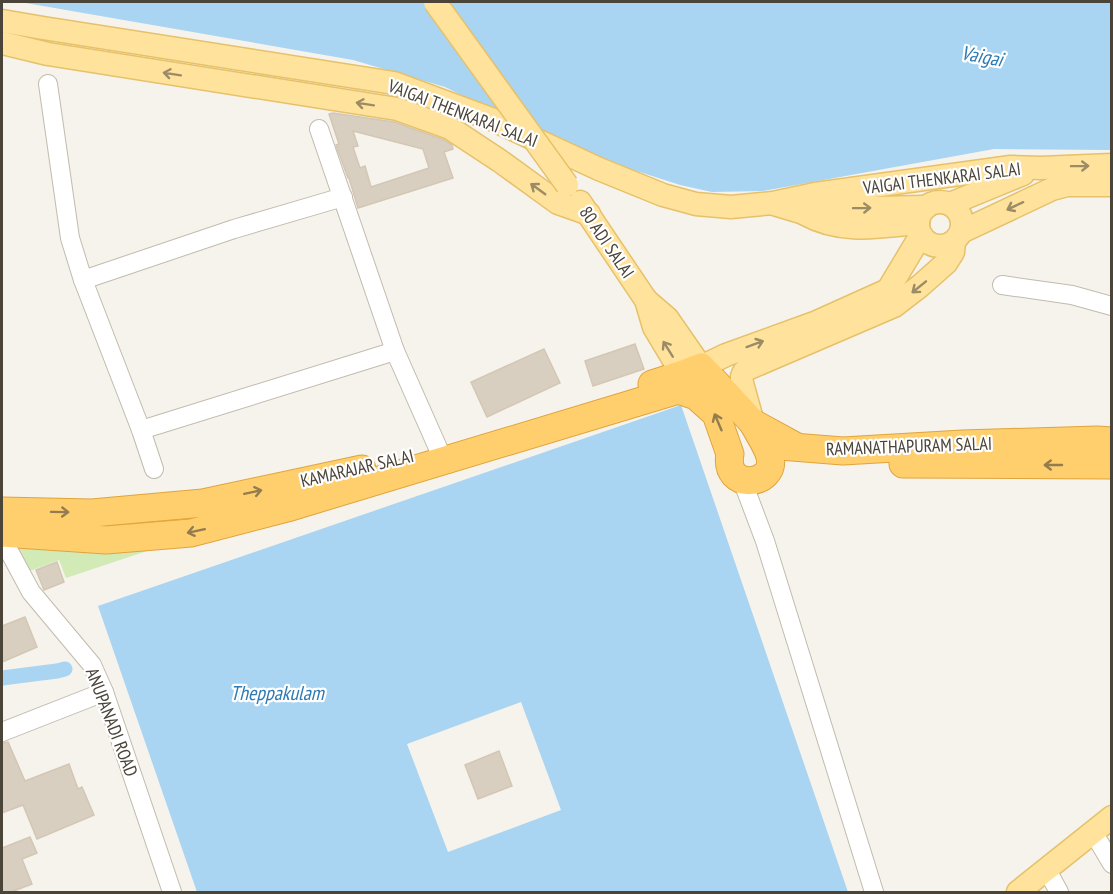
<svg xmlns="http://www.w3.org/2000/svg" width="1113" height="894" viewBox="0 0 1113 894" font-family="'PT Sans Narrow',sans-serif">
  <style>
    .green { fill: #d2eab5 }
    .water { fill: #a9d4f2; fill-rule: evenodd }
    .lines { fill: none; stroke-linecap: round; stroke-linejoin: round }
    .canal { stroke: #a9d4f2; stroke-width: 15 }
    .building { fill: #d8cfc1; stroke: #d3c7b4; stroke-width: 1.5; fill-rule: evenodd }
    .minor-casing { stroke: #c2bbae; stroke-width: 20 }
    .major-casing { stroke: #e6c16a; stroke-width: 25 }
    .highway-casing { stroke: #e0a43c; stroke-width: 29 }
    .minor { stroke: #fff; stroke-width: 18 }
    .major { stroke: #ffe39c; stroke-width: 22 }
    .highway { stroke: #ffcf6e; stroke-width: 27 }
    .major-bridge-casing { stroke: #e6c16a; stroke-width: 25; stroke-linecap: butt }
    .major-bridge { stroke: #ffe39c; stroke-width: 22 }
    .oneway { stroke: #9c8c66 }
    .oneway2 { stroke: #937c4e }
    .labels { text-anchor: middle; dominant-baseline: central; stroke-width: 4.5; stroke-linejoin: round; paint-order: stroke }
    .street-label { font-size: 18px; fill: #4b4439; stroke: #fff }
    .water-label { font-size: 20px; font-style: italic; fill: #2e7ab2; stroke: #fff }
  </style>
  <rect width="100%" height="100%" fill="#f6f3ec"/>
  <path class="green" d="M11,538L162,546L66,578L59,560L27,572Z"/>
  <g class="water">
    <path d="M20,2H1111V150L994,149L763,191L712,192L680,185L575,151L445,87L353,60Z"/>
    <path d="M681,405L848,892H197L98,606ZM521,702L561,810L448,852L407,744Z"/>
  </g>
  <g class="lines">
    <path class="canal" d="M2,678L57,671L65,669"/>
  </g>
  <g class="building">
    <path d="M333,113L394,122L444,140L452,145L453,149L444,152L453,178L358,208L349,178H348L336,145L339,144L329,114ZM353,131L423,149L429,168L371,187L365,166L360,168L353,147L358,146Z"/>
    <path d="M635,344L644,369L593,386L585,361Z"/>
    <path d="M544,349L560,383L487,417L471,382Z"/>
    <path d="M57,562L64,582L44,590L36,570Z"/>
    <path d="M25,617L37,647L2,662V626Z"/>
    <path d="M8,742L25,781L69,764L78,789L82,787L94,815L37,839L23,805L2,813V743Z"/>
    <path d="M499,751L512,786L478,799L465,765Z"/>
    <path d="M30,837L37,853L22,859L32,884L11,892H2V848Z"/>
  </g>
  <g class="lines">
    <defs>
      <g id="minor">
        <path d="M48,84L70,238L83,280L141,430L154,469"/>
        <path d="M319,129L395,351L438,448L442,462"/>
        <path d="M83,280L234,229L343,197"/>
        <path d="M1002,285L1072,295L1112,306"/>
        <path d="M141,430L395,351"/>
        <path d="M742,480L765,541L874,892"/>
        <path d="M2,538L31,592L92,665L104,692L172,892"/>
        <path d="M2,732L104,692"/>
        <path d="M1093,832L1112,864"/>
        <path d="M1047,870L1059,892"/>
      </g>
      <g id="major">
        <path d="M2,21L43,28L394,83L491,119L599,169L663,195L696,204L731,207L773,203L815,194L1011,167L1041,168L1112,165"/>
        <path d="M2,43L48,54L397,109L450,128L500,161L558,203L589,214"/>
        <circle cx="940" cy="224" r="22"/>
        <path d="M580,202L646,300L654,327L690,387"/>
        <path d="M774,204L804,213L820,209L926,207"/>
        <path d="M950,204L1023,174"/>
        <path d="M805,214C841,234 878,227 918,223"/>
        <path d="M961,232L1052,189L1067,185H1112"/>
        <path d="M646,300L667,318L701,367L726,355L817,322L888,290L921,235"/>
        <path d="M753,423L742,383C741,377 742,373 747,369L894,306L920,286L946,263L953,252L954,242"/>
        <path d="M1018,892L1112,817"/>
      </g>
      <g id="highway">
        <path d="M652,384L683,374L701,367L753,423L797,447"/>
        <path d="M780,446L843,451L963,444L1097,440L1112,441"/>
        <path d="M903,464L1112,465"/>
        <path d="M2,511L92,513L203,503L362,469"/>
        <path d="M2,533L106,540L191,533L287,508L678,390L696,396L716,414L730,454C723,492 777,486 770,457C768,447 758,433 753,423"/>
      </g>
    </defs>
    <use href="#minor" class="minor-casing"/>
    <use href="#major" class="major-casing"/>
    <use href="#highway" class="highway-casing"/>
    <use href="#minor" class="minor"/>
    <use href="#major" class="major"/>
    <use href="#highway" class="highway"/>
    <defs>
      <path id="major-bridge" d="M435,2L567,185"/>
    </defs>
    <use href="#major-bridge" class="major-bridge-casing"/>
    <use href="#major-bridge" class="major-bridge"/>
  </g>
  <defs><path id="oneway-shaft" d="M-6 0H5M1.5-3L5.5 0L1.5 3" fill="none" stroke-width="1.6" stroke-linecap="round" stroke-linejoin="round" transform="scale(1.5)"/></defs>
  <g class="oneway">
    <use href="#oneway-shaft" transform="translate(172 74) rotate(-171)"/>
    <use href="#oneway-shaft" transform="translate(365 104) rotate(-171)"/>
    <use href="#oneway-shaft" transform="translate(1080 166) rotate(-1)"/>
    <use href="#oneway-shaft" transform="translate(538 189) rotate(-144)"/>
    <use href="#oneway-shaft" transform="translate(1015 206) rotate(155)"/>
    <use href="#oneway-shaft" transform="translate(862 208) rotate(-1)"/>
    <use href="#oneway-shaft" transform="translate(919 287) rotate(141)"/>
    <use href="#oneway-shaft" transform="translate(755 344) rotate(-20)"/>
    <use href="#oneway-shaft" transform="translate(668 349) rotate(-122)"/>
  </g>
  <g class="oneway2">
    <use href="#oneway-shaft" transform="translate(718 422) rotate(-113)"/>
    <use href="#oneway-shaft" transform="translate(1053 465) rotate(-180)"/>
    <use href="#oneway-shaft" transform="translate(253 492) rotate(-12)"/>
    <use href="#oneway-shaft" transform="translate(60 512) rotate(1)"/>
    <use href="#oneway-shaft" transform="translate(196 531) rotate(168)"/>
  </g>
  <g class="labels">
    <g class="street-label">
      <text transform="translate(463 113) rotate(21)">VAIGAI THENKARAI SALAI</text>
      <text transform="translate(942 178) rotate(-7)">VAIGAI THENKARAI SALAI</text>
      <text transform="translate(607 242) rotate(56)">80 ADI SALAI</text>
      <text transform="translate(909 446) rotate(-2)">RAMANATHAPURAM SALAI</text>
      <text transform="translate(357 468) rotate(-13)">KAMARAJAR SALAI</text>
      <text transform="translate(112 722) rotate(69)">ANUPANADI ROAD</text>
    </g>
    <g class="water-label">
      <text transform="translate(982 56) rotate(10)">Vaigai</text>
      <text x="277" y="693">Theppakulam</text>
    </g>
  </g>
  <rect width="1113" height="894" fill="none" stroke="#4b4439" stroke-width="6"/>
</svg>
